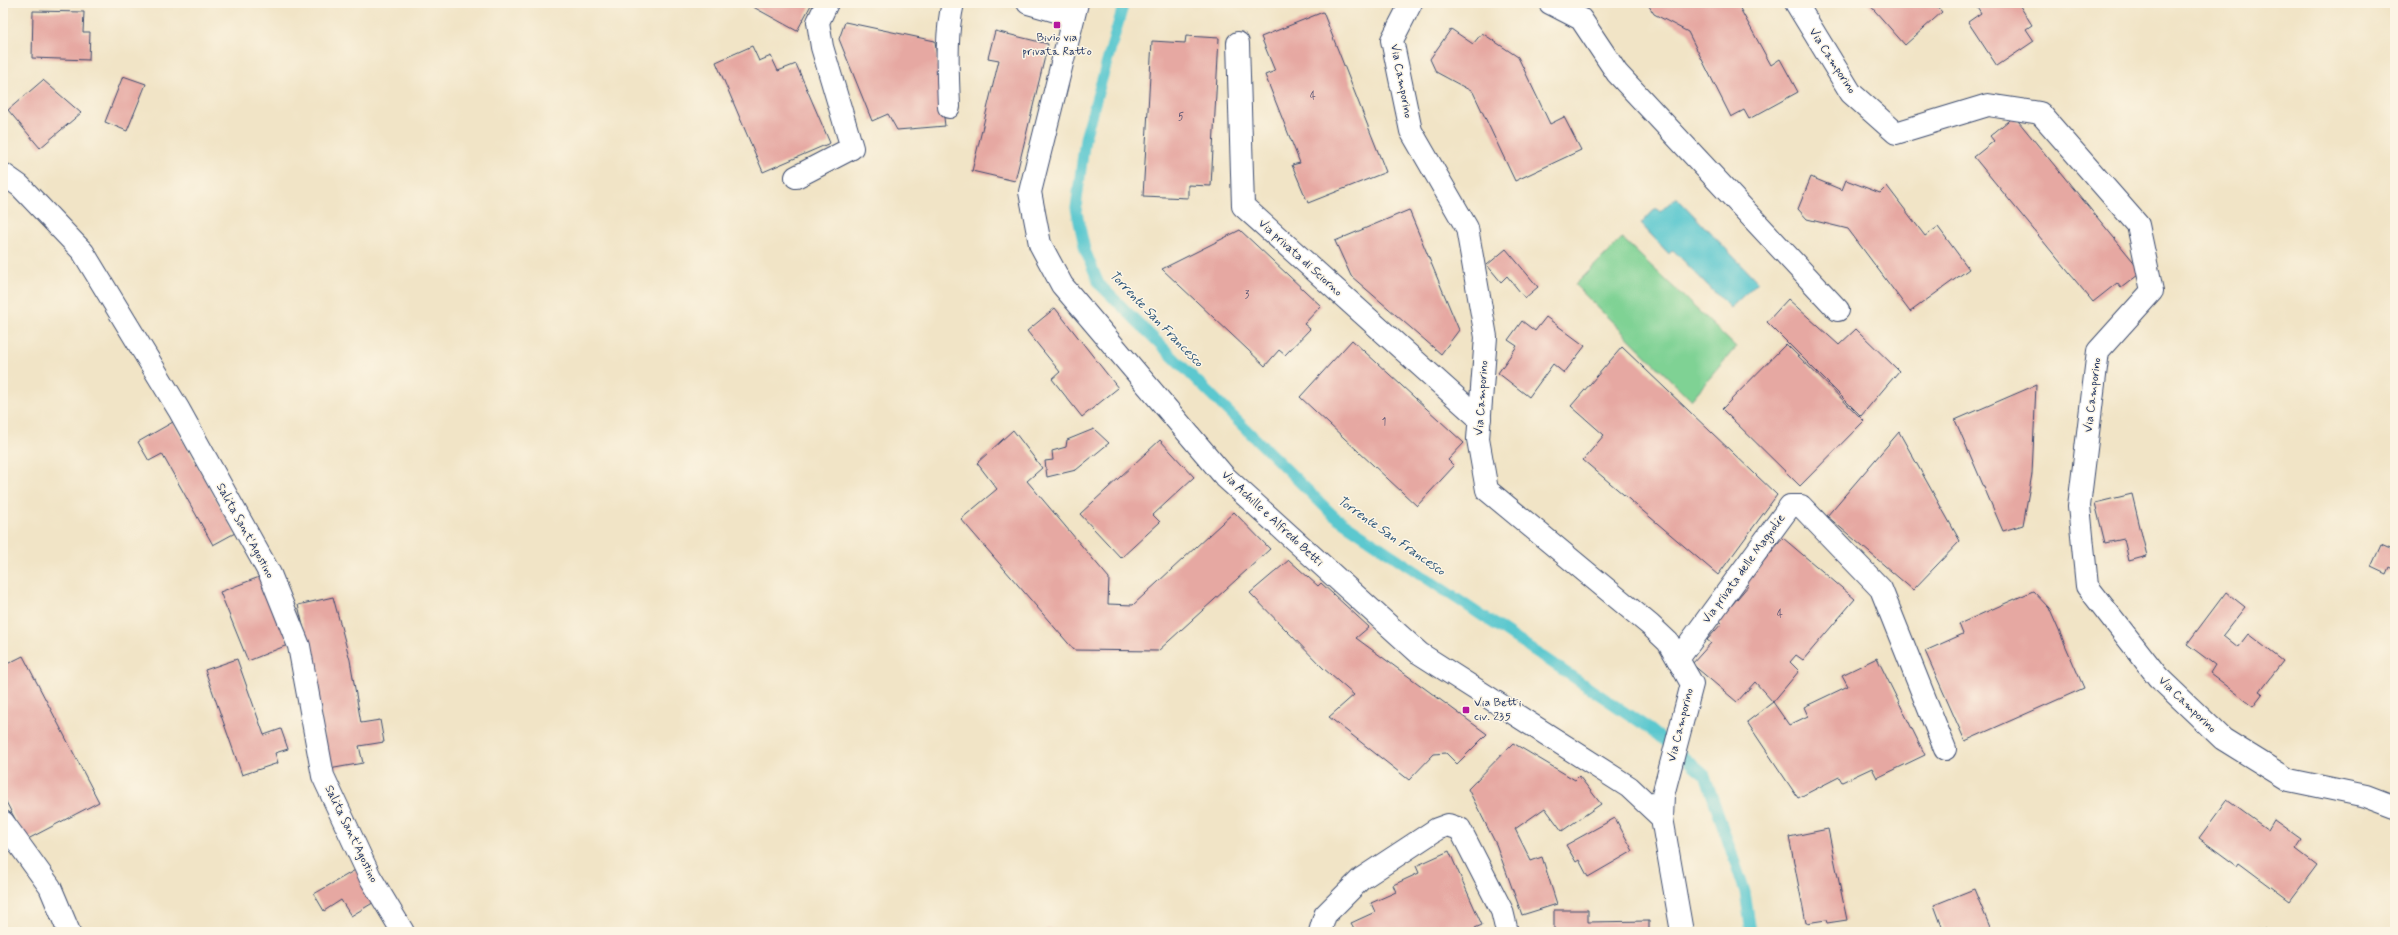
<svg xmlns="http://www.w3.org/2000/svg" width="2398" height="935" viewBox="0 0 2398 935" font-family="Mynerve,sans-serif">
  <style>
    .green { fill: #7fd294; stroke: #4d8079 }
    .water { fill: #5bc8cf; stroke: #3b7c96 }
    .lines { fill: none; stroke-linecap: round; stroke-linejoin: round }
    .stream { stroke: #5bc8cf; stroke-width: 11 }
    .building { fill: #e6a8a2 }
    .minor-casing { stroke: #3b4a6e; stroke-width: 24 }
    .path { stroke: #3b4a6e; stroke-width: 2.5; stroke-dasharray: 1 3; stroke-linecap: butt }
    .minor { stroke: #fff; stroke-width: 22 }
    .poi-dot { fill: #b5179e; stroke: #fcf5e5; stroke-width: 1.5 }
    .labels { text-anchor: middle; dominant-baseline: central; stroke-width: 3; stroke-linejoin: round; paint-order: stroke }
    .number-label { font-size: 10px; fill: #4e4d6f }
    .poi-label { font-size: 12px; fill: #1b2f5e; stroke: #fcf5e5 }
    .street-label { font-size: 12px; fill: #1b2f5e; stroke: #fcf5e5 }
    .water-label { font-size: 13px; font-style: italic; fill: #2b557a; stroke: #fcf5e5 }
  </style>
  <rect width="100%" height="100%" fill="#fcf5e5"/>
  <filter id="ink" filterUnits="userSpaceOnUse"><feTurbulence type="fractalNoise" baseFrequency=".025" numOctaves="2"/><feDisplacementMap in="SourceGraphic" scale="8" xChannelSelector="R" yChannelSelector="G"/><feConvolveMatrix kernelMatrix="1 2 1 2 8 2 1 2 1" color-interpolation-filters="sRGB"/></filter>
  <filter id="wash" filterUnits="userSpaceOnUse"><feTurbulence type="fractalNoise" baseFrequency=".012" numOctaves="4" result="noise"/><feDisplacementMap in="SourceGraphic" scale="16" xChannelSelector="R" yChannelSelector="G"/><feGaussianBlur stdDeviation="0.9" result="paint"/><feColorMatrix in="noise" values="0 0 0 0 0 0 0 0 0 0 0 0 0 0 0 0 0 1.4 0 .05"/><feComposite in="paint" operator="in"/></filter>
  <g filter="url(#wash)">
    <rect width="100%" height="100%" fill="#f1e4c6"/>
    <path class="green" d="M1622,238L1736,347L1691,400L1575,285Z"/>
    <path class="water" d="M1676,197L1758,282L1730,308L1673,250L1669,254L1641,224L1656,208L1660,212Z"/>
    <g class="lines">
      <path class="stream" d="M1124,3L1085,138L1076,208L1085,250L1099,284L1334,516L1650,729L1705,775L1745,892L1751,932"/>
    </g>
    <g id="blocks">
      <g class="building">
        <path d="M746,3H812L797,31Z"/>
        <path d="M1647,3H1737L1771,65L1780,59L1798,92L1749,119L1744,110L1731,117L1688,32L1654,14Z"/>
        <path d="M1868,3H1934L1942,12L1905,45Z"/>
        <path d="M1980,3H2018L2032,25L2026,29L2034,41L1997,66L1968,22L1981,13L1976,5Z"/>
        <path d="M33,11L84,12L83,32H90L89,60L32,58Z"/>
        <path d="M1323,12L1386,172L1308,203L1292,165L1300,163L1265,75L1275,71L1261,37Z"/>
        <path d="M845,22L935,41L945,126L897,130L888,114L872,121L839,39Z"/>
        <path d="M1451,29L1473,44L1482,33L1518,57L1550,124L1564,117L1581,150L1515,181L1473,92L1436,72L1430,59Z"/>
        <path d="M995,31L1048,44L1015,181L972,171L999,60L988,58Z"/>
        <path d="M1186,36L1219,38L1211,186L1188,185V198L1143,196L1152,41L1185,43Z"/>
        <path d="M752,46L759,61L771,56L778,71L796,64L830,143L763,172L716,62Z"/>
        <path d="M123,76L146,84L127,131L105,122Z"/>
        <path d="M43,80L81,113L40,148L8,110Z"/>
        <path d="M2014,116L2142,272L2121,288L2117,283L2093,302L1974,157L1994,141L1990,136Z"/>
        <path d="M1811,177L1842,190L1846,180L1880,193L1887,186L1925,236L1938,227L1969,269L1910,312L1848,229L1807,219L1798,209Z"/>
        <path d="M1409,210L1459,330L1441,354L1351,276L1335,241Z"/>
        <path d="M1240,230L1321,306L1304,324L1310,329L1285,355L1279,350L1265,366L1162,269Z"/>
        <path d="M1506,249L1538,287L1525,298L1507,276L1501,282L1487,265Z"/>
        <path d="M1788,299L1839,345L1856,329L1899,371L1861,416L1767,322Z"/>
        <path d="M1055,308L1118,388L1082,417L1052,379L1060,372L1027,331Z"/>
        <path d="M1546,317L1585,346L1564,373L1553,364L1529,397L1498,373L1517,346L1508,340L1522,321L1535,331Z"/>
        <path d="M1352,340L1464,443L1448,460L1454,466L1417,506L1300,397Z"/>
        <path d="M1786,344L1864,421L1800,486L1722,409Z"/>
        <path d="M1622,347L1777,495L1718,575L1583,460L1604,435L1571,406Z"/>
        <path d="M2036,385L2032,474L2023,525L2003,531L1955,420Z"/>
        <path d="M173,422L235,533L213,545L162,454L149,461L138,442Z"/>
        <path d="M1094,429L1109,443L1076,470L1047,477L1045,461L1053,460L1052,451L1066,447L1067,440Z"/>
        <path d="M1013,430L1042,468L1027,481L1109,578L1108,604L1133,605L1234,512L1270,549L1158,651L1074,650L961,519L997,489L977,463Z"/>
        <path d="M1899,432L1960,541L1913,590L1827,516Z"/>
        <path d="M1160,440L1194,477L1153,515L1160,522L1121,558L1080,514Z"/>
        <path d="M2132,494L2147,556L2129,561L2124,539L2105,543L2095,503Z"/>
        <path d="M1783,538L1855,599L1803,660L1796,655L1790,662L1799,671L1773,702L1789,725L1808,716L1804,707L1848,686L1842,675L1877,658L1925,755L1877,778L1872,768L1842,782L1839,777L1798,798L1747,722L1773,702L1755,682L1737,702L1692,664L1711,643L1707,640L1722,623L1719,620L1749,585L1746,582Z"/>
        <path d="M2381,545L2395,551V570L2389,567L2386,574L2371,567Z"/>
        <path d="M1289,560L1318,586L1321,583L1369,627L1356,638L1487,734L1457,764L1446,753L1434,754L1409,780L1329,717L1354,695L1323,668L1250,593Z"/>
        <path d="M262,576L290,644L248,661L220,592Z"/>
        <path d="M2033,591L2049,608L2084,688L1965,741L1925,651L1963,634L1959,624Z"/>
        <path d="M2226,592L2245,607L2223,635L2238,647L2248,634L2283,661L2260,691L2263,693L2253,706L2210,673L2215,665L2187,644Z"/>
        <path d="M333,597L350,660L361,723L380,720L384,742L359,746L363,763L329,769L312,663L298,605Z"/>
        <path d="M23,656L99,802L26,840L3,796V666Z"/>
        <path d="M237,659L264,735L281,729L288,749L275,753L278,763L242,775L205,670Z"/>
        <path d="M1513,743L1575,780L1579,776L1601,804L1562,831L1545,808L1515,829L1531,861L1542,857L1557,904L1522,915L1496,844L1468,789Z"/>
        <path d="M2227,800L2268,830L2274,820L2302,840L2296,849L2317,865L2290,901L2239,863L2237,866L2199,838Z"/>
        <path d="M1615,818L1633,851L1588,877L1579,860L1576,862L1566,845Z"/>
        <path d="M1828,829L1847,920L1827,923L1826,920L1806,923L1789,837Z"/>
        <path d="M1449,851L1482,925L1475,928L1477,932H1356L1351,923L1375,912L1371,903L1396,892L1393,885L1419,873L1416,866Z"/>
        <path d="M357,869L376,901L351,916L341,900L324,911L314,894Z"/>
        <path d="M1974,889L1992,932H1944L1934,905Z"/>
        <path d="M1554,910H1588V922L1649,921V932H1554Z"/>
        <path d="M1046,929L1094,931V932H1046Z"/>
      </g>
    </g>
  </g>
  <g filter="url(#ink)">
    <use href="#blocks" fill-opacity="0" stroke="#3b4a6e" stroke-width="1"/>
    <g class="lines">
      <defs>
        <g id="minor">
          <path d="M1028,3L1073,16"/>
          <path d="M1077,3L1030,192L1040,244L1062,285L1225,477L1419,653L1629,787L1662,818L1682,932"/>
          <path d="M1411,3L1392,40L1411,131L1467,228L1486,337L1478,439L1487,490L1650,625L1668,642L1692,684L1663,795L1662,818"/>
          <path d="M1550,3L1581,19L1617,73L1838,310"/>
          <path d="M1796,3L1851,93L1896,133L1988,105L2040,113L2138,225L2152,291L2098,351L2079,506L2087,586L2158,677L2223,739L2289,780L2366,796L2395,807"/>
          <path d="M1238,43L1243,206L1480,419"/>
          <path d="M949,107C948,73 945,37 953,3"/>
          <path d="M3,174L20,186L83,252L179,410L270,574L299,646L323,776L370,877L403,932"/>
          <path d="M796,177L852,148L822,47L818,22L827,3"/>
          <path d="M1678,659L1790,506H1801L1881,589L1945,749"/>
          <path d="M3,822L50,887L69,932"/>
          <path d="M1320,932L1325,915L1361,879L1437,829L1448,825L1460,829L1502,911L1507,932"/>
        </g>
      </defs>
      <use href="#minor" class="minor-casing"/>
      <path class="path" d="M2249,932L2267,928"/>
      <use href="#minor" class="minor"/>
    </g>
  </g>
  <g class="poi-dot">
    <rect x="1053" y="21" width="8" height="8" rx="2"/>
    <rect x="1462" y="706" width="8" height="8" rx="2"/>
  </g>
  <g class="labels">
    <g class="number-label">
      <text x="1313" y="96">4</text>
      <text x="1181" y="117">5</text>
      <text x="1247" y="295">3</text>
      <text x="1384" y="422">1</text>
      <text x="1780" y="614">4</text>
    </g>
    <g class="poi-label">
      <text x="1057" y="38">Bivio via<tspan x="1057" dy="14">privata Ratto</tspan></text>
      <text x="1474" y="703" text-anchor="start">Via Betti<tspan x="1474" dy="14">civ. 235</tspan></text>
    </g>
    <g class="street-label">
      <text transform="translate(1832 61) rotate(57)">Via Camporino</text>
      <text transform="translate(1401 81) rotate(79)">Via Camporino</text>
      <text transform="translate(1300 258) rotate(42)">Via privata di Sciorno</text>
      <text transform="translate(2093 395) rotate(-83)">Via Camporino</text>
      <text transform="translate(1482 398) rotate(-86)">Via Camporino</text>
      <text transform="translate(1272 519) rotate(43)">Via Achille e Alfredo Betti</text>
      <text transform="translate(245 531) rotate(61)">Salita Sant'Agostino</text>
      <text transform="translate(1744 569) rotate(-54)">Via privata delle Magnolie</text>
      <text transform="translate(2187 705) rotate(44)">Via Camporino</text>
      <text transform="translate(1681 725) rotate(-76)">Via Camporino</text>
      <text transform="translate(351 834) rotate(64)">Salita Sant'Agostino</text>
    </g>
    <g class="water-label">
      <text transform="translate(1156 319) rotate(46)">Torrente San Francesco</text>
      <text transform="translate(1391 536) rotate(35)">Torrente San Francesco</text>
    </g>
  </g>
  <rect width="2398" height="935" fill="none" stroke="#fcf5e5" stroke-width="16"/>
</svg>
